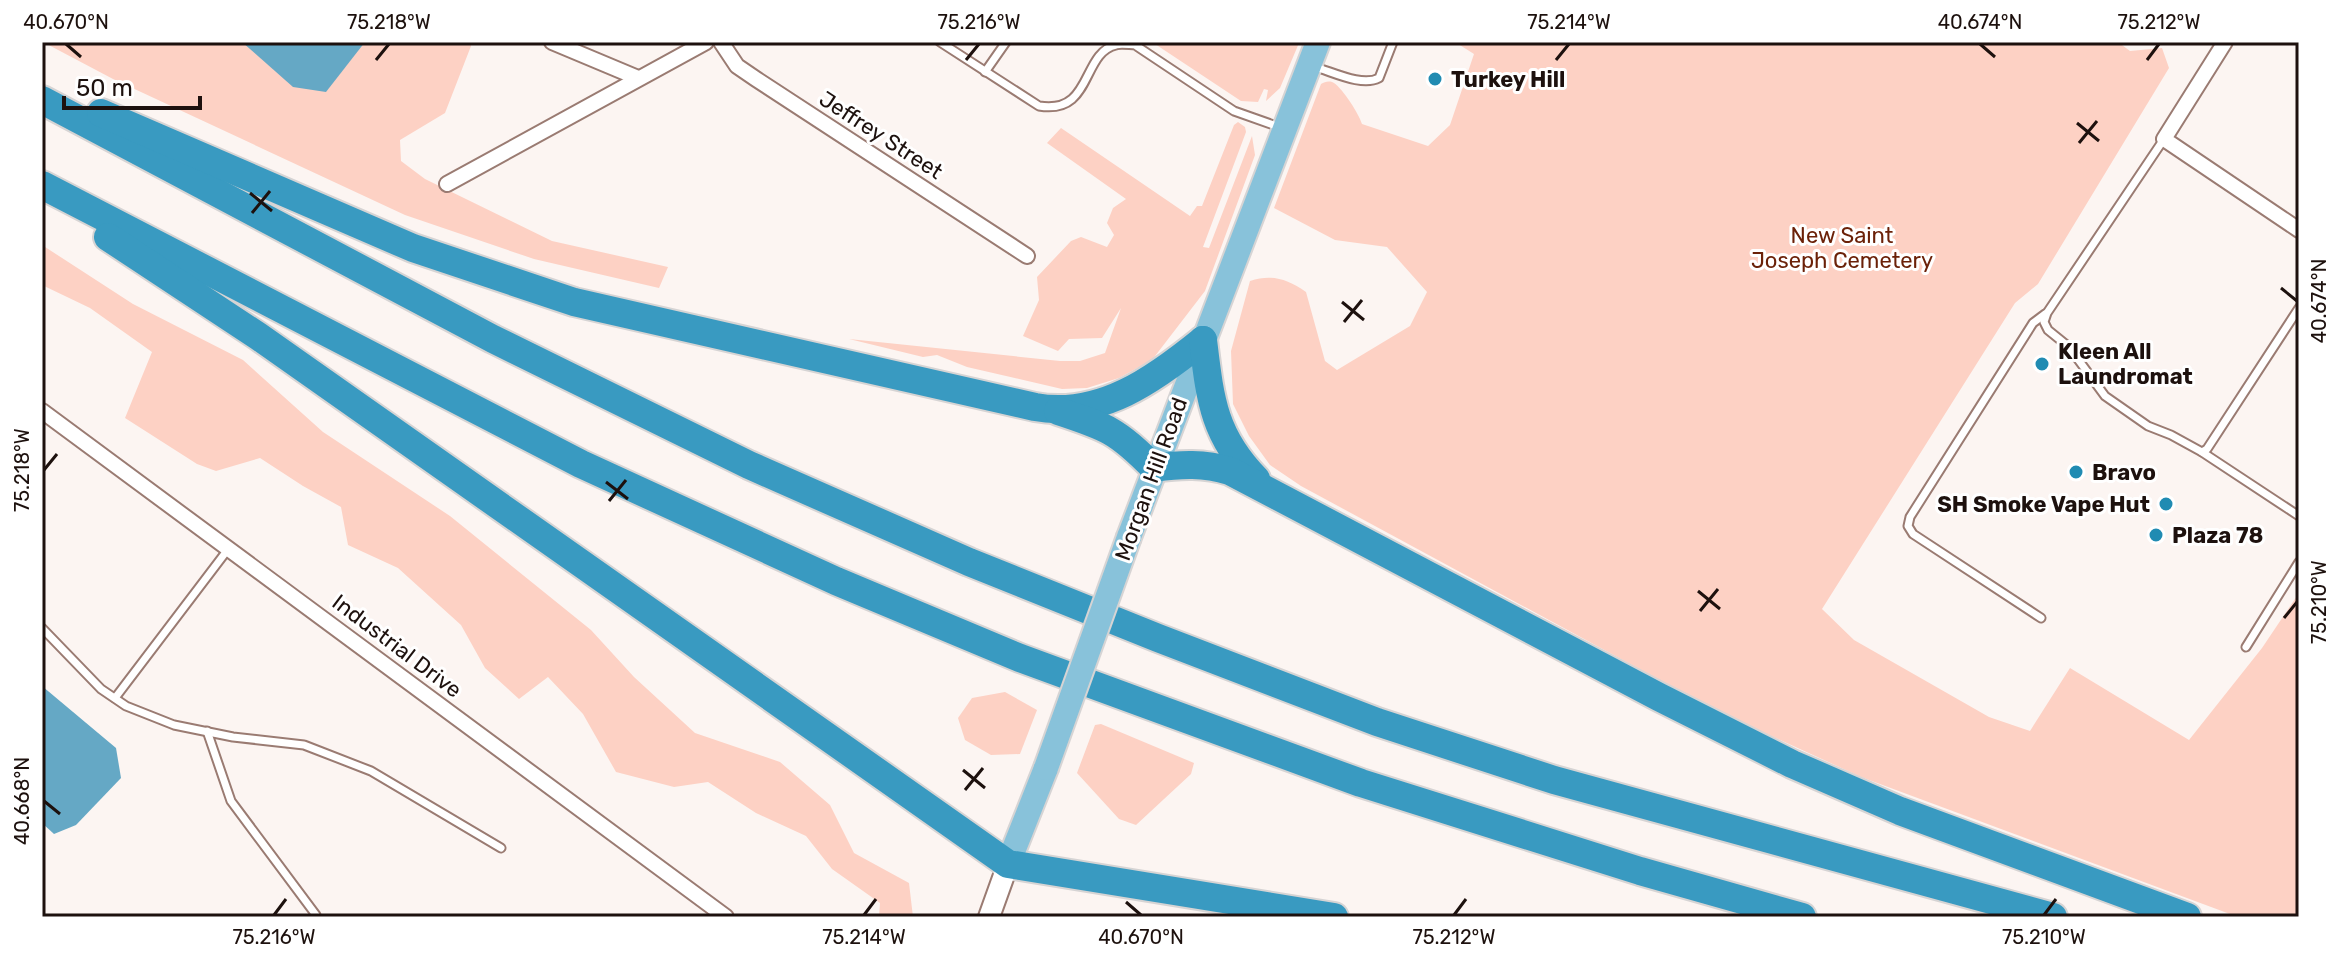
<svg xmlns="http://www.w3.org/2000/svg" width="2341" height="959" viewBox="0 0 2341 959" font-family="Rubik,sans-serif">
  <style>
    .green { fill: #fdd1c4 }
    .water { fill: #65a8c5 }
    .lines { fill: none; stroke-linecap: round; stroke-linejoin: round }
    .lane-casing { stroke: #9a7b72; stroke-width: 11 }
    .street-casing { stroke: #9a7b72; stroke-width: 18 }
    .secondary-casing { stroke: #9a7b72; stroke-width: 24 }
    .primary-casing { stroke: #d6d4d4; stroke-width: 28 }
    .highway-casing { stroke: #d6d4d4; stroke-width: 32 }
    .lane { stroke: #fff; stroke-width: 7 }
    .street { stroke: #fff; stroke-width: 14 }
    .secondary { stroke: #fff; stroke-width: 20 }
    .primary { stroke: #88c2da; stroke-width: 24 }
    .highway { stroke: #399ac1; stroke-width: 28 }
    .primary-bridge-casing { stroke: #d6d4d4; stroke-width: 28; stroke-linecap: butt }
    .primary-bridge { stroke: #88c2da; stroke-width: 24 }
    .ticks { fill: none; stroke: #1d110e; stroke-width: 3 }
    .poi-dot { fill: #208bb2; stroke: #fff; stroke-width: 3 }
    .labels { text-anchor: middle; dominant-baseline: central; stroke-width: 6; stroke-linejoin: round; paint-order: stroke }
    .poi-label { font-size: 22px; font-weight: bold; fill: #1d110e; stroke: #fff; text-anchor: start }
    .street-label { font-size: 22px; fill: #1d110e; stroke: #fff }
    .park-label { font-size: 22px; fill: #6b2108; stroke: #fff }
    .neatline { fill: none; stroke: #1d110e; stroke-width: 3 }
    .ticks-label { font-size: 20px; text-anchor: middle; fill: #1d110e }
  </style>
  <rect width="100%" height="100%" fill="#fcf5f2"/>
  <g class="green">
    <path d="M43,42H470L471,46L445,113L400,140L401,161L425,179L552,241L668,267L659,288L534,259L405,215L113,79Z"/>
    <path d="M1152,42H1296L1299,43L1280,88L1266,101L1268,90L1264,89L1258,102L1241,101Z"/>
    <path d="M1455,42H2118L2130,51L2162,48L2169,68L2038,284L2015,303L1822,609L1854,640L1989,717L2030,731L2070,668L2189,740L2262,648L2299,593V917H2238L1861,777L1717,711L1301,486L1270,465L1249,436L1233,404L1231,351L1250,281C1272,274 1287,279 1306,292L1325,361L1337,370L1410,326L1427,292L1387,247L1335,240L1274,208L1321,84C1325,82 1329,80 1334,83C1343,89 1359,114 1362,124L1428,146L1450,125L1474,54Z"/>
    <path d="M1238,122L1245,127L1246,132L1203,247L1209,248L1252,136L1255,155L1205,291L1152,360L1119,378L1087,388L1062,389L967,367L937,355L923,357L849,339L1060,361H1080L1105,353L1121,308L1102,338L1069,339L1058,351L1023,336L1039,300L1037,277L1071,241L1081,237L1107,247L1114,235L1107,223L1113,208L1126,199L1047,143L1061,128L1190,216L1197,206H1202L1234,125Z"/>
    <path d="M42,245L133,304L243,360L323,432L450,516L591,630L634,677L695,733L780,762L830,805L854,853L909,883L913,917H879L880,903L832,869L806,836L756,813L708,782L674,787L616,772L583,714L548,677L519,699L485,668L461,625L398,568L348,545L341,507L303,486L260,458L216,471L197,464L125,418L152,352L90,308L42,285Z"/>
    <path d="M1005,692L1037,710L1020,754L991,755L965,740L958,718L972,698Z"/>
    <path d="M1101,724L1194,763L1191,774L1136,825L1119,819L1077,773L1095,725Z"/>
  </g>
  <g class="water">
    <path d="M242,42H365L326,92L293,87Z"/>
    <path d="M42,686L116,748L121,778L76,825L54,834L42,823Z"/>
  </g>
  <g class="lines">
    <defs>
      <g id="lane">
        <path d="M940,42L1039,106C1093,115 1081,53 1116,45C1121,43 1130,45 1135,45L1234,111L1282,128"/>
        <path d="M1315,67C1333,72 1362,87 1379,78L1393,42"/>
        <path d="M985,72L1006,42"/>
        <path d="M2164,139L2047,313L2044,322L2048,330L2069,347L2105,396L2148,426L2171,435L2202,452L2207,449L2299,308"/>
        <path d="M2202,452L2299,516"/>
        <path d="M2041,618L1913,534L1908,526L1910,517L2033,323L2045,314"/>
        <path d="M42,628L101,689L126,706L174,725L233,737L304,745L371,771L501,848"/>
        <path d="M2246,647L2299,562"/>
        <path d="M115,698L229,548"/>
        <path d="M207,731L231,801L316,915"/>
      </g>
      <g id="street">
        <path d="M552,42L638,78"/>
        <path d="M721,42L737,66L756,79L1027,256"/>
        <path d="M2225,42L2164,139L2299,230"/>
        <path d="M447,184L706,42"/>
        <path d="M42,411L726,917"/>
      </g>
      <path id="secondary" d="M989,917L1008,864"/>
      <g id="primary">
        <path d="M1129,537L1318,42"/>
        <path d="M1008,864L1046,768"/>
      </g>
      <g id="highway">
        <path d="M42,100L493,339L749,465L969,562L1158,638L1377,722L1554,780L2053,917"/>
        <path d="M101,113L413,248L574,302L1035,407C1100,419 1155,379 1203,340"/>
        <path d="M42,185L581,464L836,581L1020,658L1361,783L1640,871L1802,917"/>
        <path d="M108,237L258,336L1008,864L1334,917"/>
        <path d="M1203,340C1210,398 1213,435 1256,479"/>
        <path d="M1058,411C1107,427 1118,431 1154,468C1181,464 1204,463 1230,471L1659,697L1792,764L1900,811L2187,917"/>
      </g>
    </defs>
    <use href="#lane" class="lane-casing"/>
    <use href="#street" class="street-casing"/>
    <use href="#secondary" class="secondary-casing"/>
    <use href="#primary" class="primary-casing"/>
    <use href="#highway" class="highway-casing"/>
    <use href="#lane" class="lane"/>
    <use href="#street" class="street"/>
    <use href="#secondary" class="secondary"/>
    <use href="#primary" class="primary"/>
    <use href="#highway" class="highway"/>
    <defs>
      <path id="primary-bridge" d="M1046,768L1129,537"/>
    </defs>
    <use href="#primary-bridge" class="primary-bridge-casing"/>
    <use href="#primary-bridge" class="primary-bridge"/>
  </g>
  <path class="ticks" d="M66,44L81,57M1980,44L1995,57M376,60L389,44M966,60L979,44M1556,60L1569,44M2147,60L2159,44M2077,123L2099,141M2079,143L2097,121M250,193L272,211M252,213L270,191M2281,288L2297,301M1342,302L1364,320M1344,322L1362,300M44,470L57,454M606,482L628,499M609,501L626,480M1698,591L1720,609M1700,611L1718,589M2284,618L2297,602M963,770L985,788M965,790L983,768M44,801L60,814M1126,902L1141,915M274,915L286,899M864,915L876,899M1454,915L1466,899M2044,915L2056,899"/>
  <g class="poi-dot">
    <circle cx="1435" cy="79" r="8"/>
    <circle cx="2042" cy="364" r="8"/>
    <circle cx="2076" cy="472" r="8"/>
    <circle cx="2166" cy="504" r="8"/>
    <circle cx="2156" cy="535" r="8"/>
  </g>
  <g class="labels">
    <g class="poi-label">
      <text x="1451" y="79">Turkey Hill</text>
      <text x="2058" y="351">Kleen All<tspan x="2058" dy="25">Laundromat</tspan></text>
      <text x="2092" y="472">Bravo</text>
      <text x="2150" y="504" text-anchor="end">SH Smoke Vape Hut</text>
      <text x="2172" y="535">Plaza 78</text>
    </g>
    <g class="street-label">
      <text transform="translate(881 135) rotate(33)">Jeffrey Street</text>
      <text transform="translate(1151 479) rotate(-70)">Morgan Hill Road</text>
      <text transform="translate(397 646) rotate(37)">Industrial Drive</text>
    </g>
    <g class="park-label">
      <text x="1842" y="235">New Saint<tspan x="1842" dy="25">Joseph Cemetery</tspan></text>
    </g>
  </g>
  <rect width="2341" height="959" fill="none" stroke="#ffffff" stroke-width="88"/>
  <path d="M64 96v12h136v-12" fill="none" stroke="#1d110e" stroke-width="4"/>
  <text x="76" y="96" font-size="24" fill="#1d110e" stroke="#ffffff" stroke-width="6" paint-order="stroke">50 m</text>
  <rect x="44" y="44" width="2253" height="871" class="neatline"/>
  <g class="ticks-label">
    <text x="66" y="29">40.670°N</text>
    <text x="389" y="29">75.218°W</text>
    <text x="979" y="29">75.216°W</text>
    <text x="1569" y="29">75.214°W</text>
    <text x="1980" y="29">40.674°N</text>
    <text x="2159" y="29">75.212°W</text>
    <text transform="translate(2319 301) rotate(-90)" y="7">40.674°N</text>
    <text transform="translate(22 470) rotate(-90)" y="7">75.218°W</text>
    <text transform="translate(2319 602) rotate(-90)" y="7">75.210°W</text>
    <text transform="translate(22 801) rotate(-90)" y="7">40.668°N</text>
    <text x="274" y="944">75.216°W</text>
    <text x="864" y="944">75.214°W</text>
    <text x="1141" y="944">40.670°N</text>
    <text x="1454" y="944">75.212°W</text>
    <text x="2044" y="944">75.210°W</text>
  </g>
</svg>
